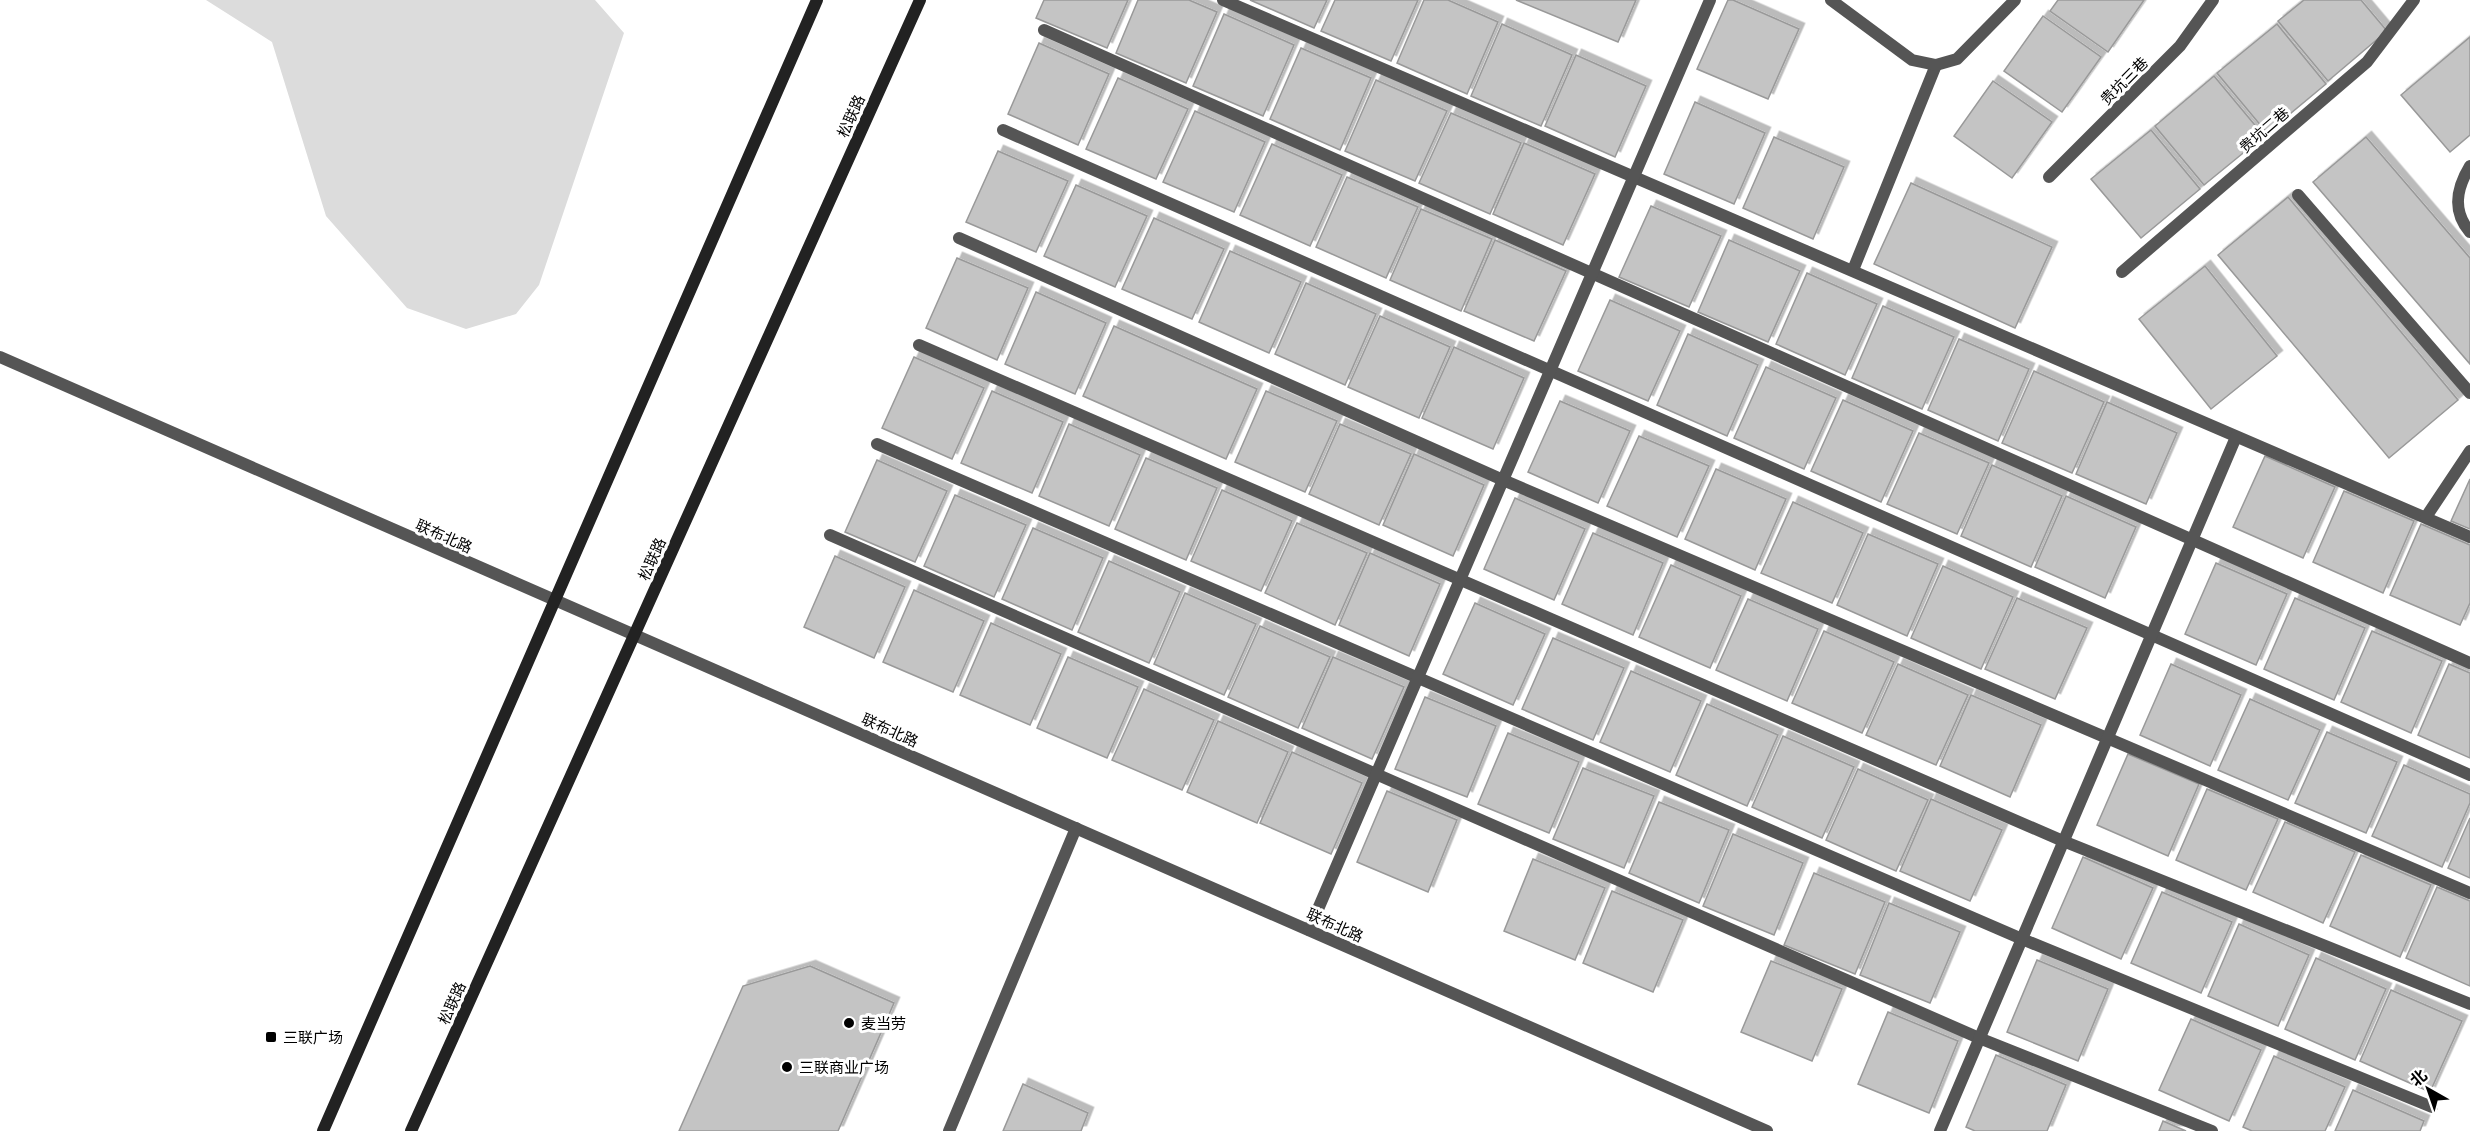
<svg xmlns="http://www.w3.org/2000/svg" width="2470" height="1131" viewBox="0 0 2470 1131" font-family="Manrope,'Noto Sans SC',sans-serif">
  <style>
    .green { fill: #dcdcdc }
    .building { fill: #c4c4c4; stroke: #999; stroke-width: 1.5; filter: url(#shadow) }
    .lines { fill: none; stroke-linecap: round; stroke-linejoin: round }
    .lane { stroke: #555; stroke-width: 12 }
    .street { stroke: #555; stroke-width: 12 }
    .secondary { stroke: #222; stroke-width: 12 }
    .poi-dot { fill: #000; stroke: #fff; stroke-width: 2 }
    .labels { text-anchor: middle; dominant-baseline: central; stroke-width: 6; stroke-linejoin: round; paint-order: stroke }
    .street-label { font-size: 15px; fill: #000; stroke: #fff }
    .poi-label { font-size: 15px; fill: #000; stroke: #fff; text-anchor: start }
  </style>
  <defs>
    <filter id="shadow"><feDropShadow dx="5.5" dy="-5.5" stdDeviation="0" flood-color="#0004"/></filter>
  </defs>
  <rect width="100%" height="100%" fill="#fff"/>
  <path class="green" d="M206,0H595L624,33L539,285L516,314L466,329L407,308L326,216L272,42Z"/>
  <g class="building">
    <path d="M1044,0H1128L1107,48L1036,18Z"/>
    <path d="M1138,0H1189L1217,12L1186,83L1116,53Z"/>
    <path d="M1250,0H1327L1314,28Z"/>
    <path d="M1335,0H1418L1391,61L1321,31Z"/>
    <path d="M1424,0H1448L1498,22L1467,94L1397,63Z"/>
    <path d="M1516,0H1636L1618,42Z"/>
    <path d="M1728,0H1733L1799,29L1768,99L1697,69Z"/>
    <path d="M2058,0H2144L2108,52L2050,11Z"/>
    <path d="M2304,0H2361L2387,31L2328,81L2278,21Z"/>
    <path d="M1224,14L1294,45L1263,116L1193,86Z"/>
    <path d="M2043,16L2101,57L2062,112L2004,71Z"/>
    <path d="M1502,24L1572,55L1541,126L1471,96Z"/>
    <path d="M2277,24L2326,84L2267,133L2217,73Z"/>
    <path d="M2470,37V135L2450,152L2401,95Z"/>
    <path d="M1039,43L1109,74L1078,145L1008,114Z"/>
    <path d="M1301,48L1371,78L1340,150L1270,119Z"/>
    <path d="M1576,55L1646,86L1615,157L1545,126Z"/>
    <path d="M2214,76L2264,136L2204,185L2155,126Z"/>
    <path d="M1118,78L1188,109L1156,179L1086,149Z"/>
    <path d="M1376,80L1447,111L1415,181L1345,151Z"/>
    <path d="M1993,81L2052,122L2012,178L1954,136Z"/>
    <path d="M1695,102L1765,133L1734,204L1664,174Z"/>
    <path d="M1195,111L1265,142L1234,212L1163,182Z"/>
    <path d="M1451,113L1521,143L1490,214L1419,183Z"/>
    <path d="M2151,130L2200,189L2141,238L2091,179Z"/>
    <path d="M1774,137L1844,167L1813,239L1743,208Z"/>
    <path d="M2366,137L2470,258V364L2313,182Z"/>
    <path d="M1524,143L1595,174L1563,245L1493,214Z"/>
    <path d="M1272,144L1342,175L1310,246L1240,215Z"/>
    <path d="M998,151L1068,181L1036,252L966,222Z"/>
    <path d="M1347,177L1418,207L1386,278L1316,247Z"/>
    <path d="M1911,183L2052,247L2015,328L1874,264Z"/>
    <path d="M1076,185L1147,216L1115,287L1044,256Z"/>
    <path d="M2288,197L2458,400L2389,458L2218,255Z"/>
    <path d="M1651,206L1721,236L1689,307L1619,277Z"/>
    <path d="M1421,209L1492,239L1461,311L1390,280Z"/>
    <path d="M1154,218L1224,249L1192,319L1122,289Z"/>
    <path d="M1495,240L1566,271L1534,341L1464,311Z"/>
    <path d="M1729,240L1800,271L1768,342L1698,312Z"/>
    <path d="M1230,251L1301,282L1269,353L1199,322Z"/>
    <path d="M957,258L1028,288L997,360L926,328Z"/>
    <path d="M2205,266L2277,356L2211,409L2139,319Z"/>
    <path d="M1807,273L1877,304L1845,375L1776,344Z"/>
    <path d="M1306,283L1376,314L1345,385L1275,354Z"/>
    <path d="M1036,292L1106,323L1075,394L1005,364Z"/>
    <path d="M1610,300L1680,331L1648,401L1578,371Z"/>
    <path d="M1883,306L1954,337L1922,409L1852,378Z"/>
    <path d="M1380,316L1450,347L1419,418L1348,387Z"/>
    <path d="M1114,326L1257,389L1226,459L1083,396Z"/>
    <path d="M1688,334L1758,365L1727,436L1657,405Z"/>
    <path d="M1959,339L2029,369L1998,441L1928,410Z"/>
    <path d="M1454,347L1524,378L1493,449L1422,418Z"/>
    <path d="M914,357L984,388L952,459L882,428Z"/>
    <path d="M1766,367L1836,398L1804,469L1734,438Z"/>
    <path d="M2034,371L2104,402L2072,473L2002,443Z"/>
    <path d="M992,391L1063,422L1032,493L961,463Z"/>
    <path d="M1266,391L1337,421L1305,492L1235,462Z"/>
    <path d="M1843,400L1913,431L1881,502L1811,471Z"/>
    <path d="M1560,401L1630,431L1598,503L1528,472Z"/>
    <path d="M2107,402L2177,433L2146,504L2076,474Z"/>
    <path d="M1069,424L1140,455L1109,526L1039,496Z"/>
    <path d="M1340,424L1411,454L1379,525L1309,494Z"/>
    <path d="M1919,433L1989,463L1957,534L1887,504Z"/>
    <path d="M1639,436L1709,466L1677,537L1607,506Z"/>
    <path d="M1414,454L1484,485L1453,556L1383,525Z"/>
    <path d="M2265,456L2335,487L2303,558L2233,527Z"/>
    <path d="M1146,458L1217,488L1186,560L1115,529Z"/>
    <path d="M877,460L947,491L915,562L845,532Z"/>
    <path d="M1992,465L2062,496L2031,567L1961,536Z"/>
    <path d="M1716,469L1786,499L1755,570L1685,539Z"/>
    <path d="M2470,479V529L2451,521Z"/>
    <path d="M1222,490L1292,521L1261,591L1191,561Z"/>
    <path d="M2344,491L2414,521L2383,593L2313,562Z"/>
    <path d="M955,495L1026,525L994,597L924,566Z"/>
    <path d="M2066,496L2136,527L2105,598L2035,567Z"/>
    <path d="M1515,498L1585,529L1554,600L1484,569Z"/>
    <path d="M1793,502L1863,533L1832,603L1761,573Z"/>
    <path d="M1297,523L1367,553L1335,625L1265,593Z"/>
    <path d="M2421,524L2470,545V603L2460,625L2390,595Z"/>
    <path d="M1033,528L1103,558L1072,630L1002,599Z"/>
    <path d="M1593,533L1663,563L1633,635L1562,604Z"/>
    <path d="M1868,534L1938,564L1907,636L1837,605Z"/>
    <path d="M1370,553L1440,584L1409,656L1339,625Z"/>
    <path d="M835,556L905,587L874,658L804,627Z"/>
    <path d="M1109,561L1180,592L1149,663L1078,632Z"/>
    <path d="M2216,563L2287,594L2256,665L2185,634Z"/>
    <path d="M1671,565L1741,596L1710,668L1639,637Z"/>
    <path d="M1943,566L2013,597L1981,669L1911,638Z"/>
    <path d="M914,590L984,621L953,692L883,662Z"/>
    <path d="M1185,593L1256,624L1224,695L1154,664Z"/>
    <path d="M2017,598L2087,628L2055,699L1985,669Z"/>
    <path d="M2295,598L2365,628L2334,700L2264,669Z"/>
    <path d="M1748,599L1818,629L1787,701L1716,670Z"/>
    <path d="M1475,603L1545,634L1513,705L1443,674Z"/>
    <path d="M991,623L1061,654L1030,725L960,695Z"/>
    <path d="M1260,626L1330,657L1298,728L1228,697Z"/>
    <path d="M1824,631L1894,662L1862,733L1792,703Z"/>
    <path d="M2372,631L2442,661L2411,733L2341,702Z"/>
    <path d="M1553,638L1624,668L1593,740L1522,709Z"/>
    <path d="M1068,657L1138,687L1107,758L1037,728Z"/>
    <path d="M1333,657L1404,687L1372,759L1302,728Z"/>
    <path d="M1898,664L1968,695L1936,765L1866,735Z"/>
    <path d="M2171,664L2241,695L2210,766L2140,735Z"/>
    <path d="M2449,664L2470,673V758L2418,735Z"/>
    <path d="M1631,671L1701,701L1670,772L1600,742Z"/>
    <path d="M1144,689L1214,720L1182,790L1112,760Z"/>
    <path d="M1971,695L2041,725L2010,797L1940,766Z"/>
    <path d="M1425,697L1496,726L1467,797L1395,769Z"/>
    <path d="M2250,699L2320,730L2288,800L2218,770Z"/>
    <path d="M1707,704L1778,735L1747,806L1676,775Z"/>
    <path d="M1218,721L1288,752L1257,823L1187,792Z"/>
    <path d="M2327,732L2397,762L2366,833L2295,803Z"/>
    <path d="M1508,733L1579,762L1549,833L1478,804Z"/>
    <path d="M1783,736L1854,767L1822,838L1752,807Z"/>
    <path d="M1292,752L1362,783L1331,854L1260,823Z"/>
    <path d="M2128,754L2199,784L2168,856L2097,825Z"/>
    <path d="M2404,765L2470,794V803L2442,867L2372,836Z"/>
    <path d="M1583,768L1654,796L1624,868L1553,839Z"/>
    <path d="M1858,769L1928,800L1896,871L1826,840Z"/>
    <path d="M2207,789L2278,819L2246,890L2176,860Z"/>
    <path d="M1387,791L1457,820L1428,892L1357,862Z"/>
    <path d="M1931,799L2002,830L1970,901L1900,871Z"/>
    <path d="M1659,802L1729,830L1699,903L1629,873Z"/>
    <path d="M2470,818V878L2448,868Z"/>
    <path d="M2285,822L2355,852L2323,923L2253,892Z"/>
    <path d="M1733,834L1803,863L1774,935L1703,906Z"/>
    <path d="M2361,855L2431,885L2400,957L2330,926Z"/>
    <path d="M2083,857L2153,888L2121,959L2052,928Z"/>
    <path d="M1533,859L1605,888L1575,960L1504,931Z"/>
    <path d="M1814,873L1885,902L1855,974L1784,945Z"/>
    <path d="M2437,887L2470,901V986L2406,958Z"/>
    <path d="M1612,891L1683,920L1653,992L1583,963Z"/>
    <path d="M2162,892L2232,922L2201,993L2131,963Z"/>
    <path d="M1889,903L1960,932L1930,1003L1860,975Z"/>
    <path d="M2239,924L2309,955L2278,1026L2208,996Z"/>
    <path d="M2316,958L2386,989L2355,1060L2285,1029Z"/>
    <path d="M2037,960L2108,989L2078,1061L2007,1032Z"/>
    <path d="M1771,961L1842,989L1812,1061L1741,1032Z"/>
    <path d="M810,966L894,1003L838,1131H679L743,986Z"/>
    <path d="M2391,990L2462,1021L2430,1092L2360,1061Z"/>
    <path d="M1888,1012L1958,1041L1929,1113L1858,1084Z"/>
    <path d="M2191,1019L2261,1050L2229,1121L2159,1090Z"/>
    <path d="M1996,1055L2066,1085L2047,1131H1975L1966,1127Z"/>
    <path d="M2274,1056L2345,1087L2325,1131H2252L2243,1127Z"/>
    <path d="M1023,1084L1088,1113L1081,1131H1003Z"/>
    <path d="M2353,1090L2424,1121L2420,1131H2335Z"/>
    <path d="M2163,1121L2186,1131H2159Z"/>
  </g>
  <g class="lines">
    <g class="lane">
      <path d="M1223,0L2470,537"/>
      <path d="M1044,30L2470,663"/>
      <path d="M1003,130L2470,775"/>
      <path d="M2470,166C2456,189 2452,211 2470,232"/>
      <path d="M2049,177L2180,46L2213,0"/>
      <path d="M2298,195L2470,393"/>
      <path d="M959,238L1503,480L2470,893"/>
      <path d="M1853,270L1936,65"/>
      <path d="M2122,272L2367,62L2414,0"/>
      <path d="M919,345L2063,841L2470,1004"/>
      <path d="M877,444L2022,939L2432,1107"/>
      <path d="M2426,517L2470,451"/>
      <path d="M830,535L1979,1038L2212,1131"/>
    </g>
    <g class="street">
      <path d="M1831,0L1912,60L1936,65L1957,59L2015,0"/>
      <path d="M0,357L1767,1131"/>
      <path d="M1309,930L1710,0"/>
      <path d="M949,1131L1076,828"/>
      <path d="M1940,1131L2236,437"/>
    </g>
    <g class="secondary">
      <path d="M323,1131L817,0"/>
      <path d="M411,1131L920,0"/>
    </g>
  </g>
  <g class="poi-dot">
    <circle cx="849" cy="1023" r="6"/>
    <rect x="265" y="1031" width="12" height="12" rx="3"/>
    <circle cx="787" cy="1067" r="6"/>
  </g>
  <g class="labels">
    <g class="street-label">
      <text transform="translate(2124 81) rotate(-45)">贵坑三巷</text>
      <text transform="translate(851 116) rotate(-66)">松联路</text>
      <text transform="translate(2264 130) rotate(-41)">贵坑二巷</text>
      <text transform="translate(444 536) rotate(24)">联布北路</text>
      <text transform="translate(652 559) rotate(-66)">松联路</text>
      <text transform="translate(890 730) rotate(24)">联布北路</text>
      <text transform="translate(1335 925) rotate(24)">联布北路</text>
      <text transform="translate(452 1003) rotate(-66)">松联路</text>
    </g>
    <g class="poi-label">
      <text x="861" y="1023">麦当劳</text>
      <text x="283" y="1037">三联广场</text>
      <text x="799" y="1067">三联商业广场</text>
    </g>
  </g>
  <g transform="translate(2428 1089) rotate(320)" stroke="#ffffff" stroke-width="4.5" paint-order="stroke">
  <path d="M0-4.5L10 22L0 15L-10 22Z" fill="#000000"/>
  <text y="-9" font-size="16" font-weight="bold" text-anchor="middle" fill="#000000">北</text>
  </g>
</svg>
